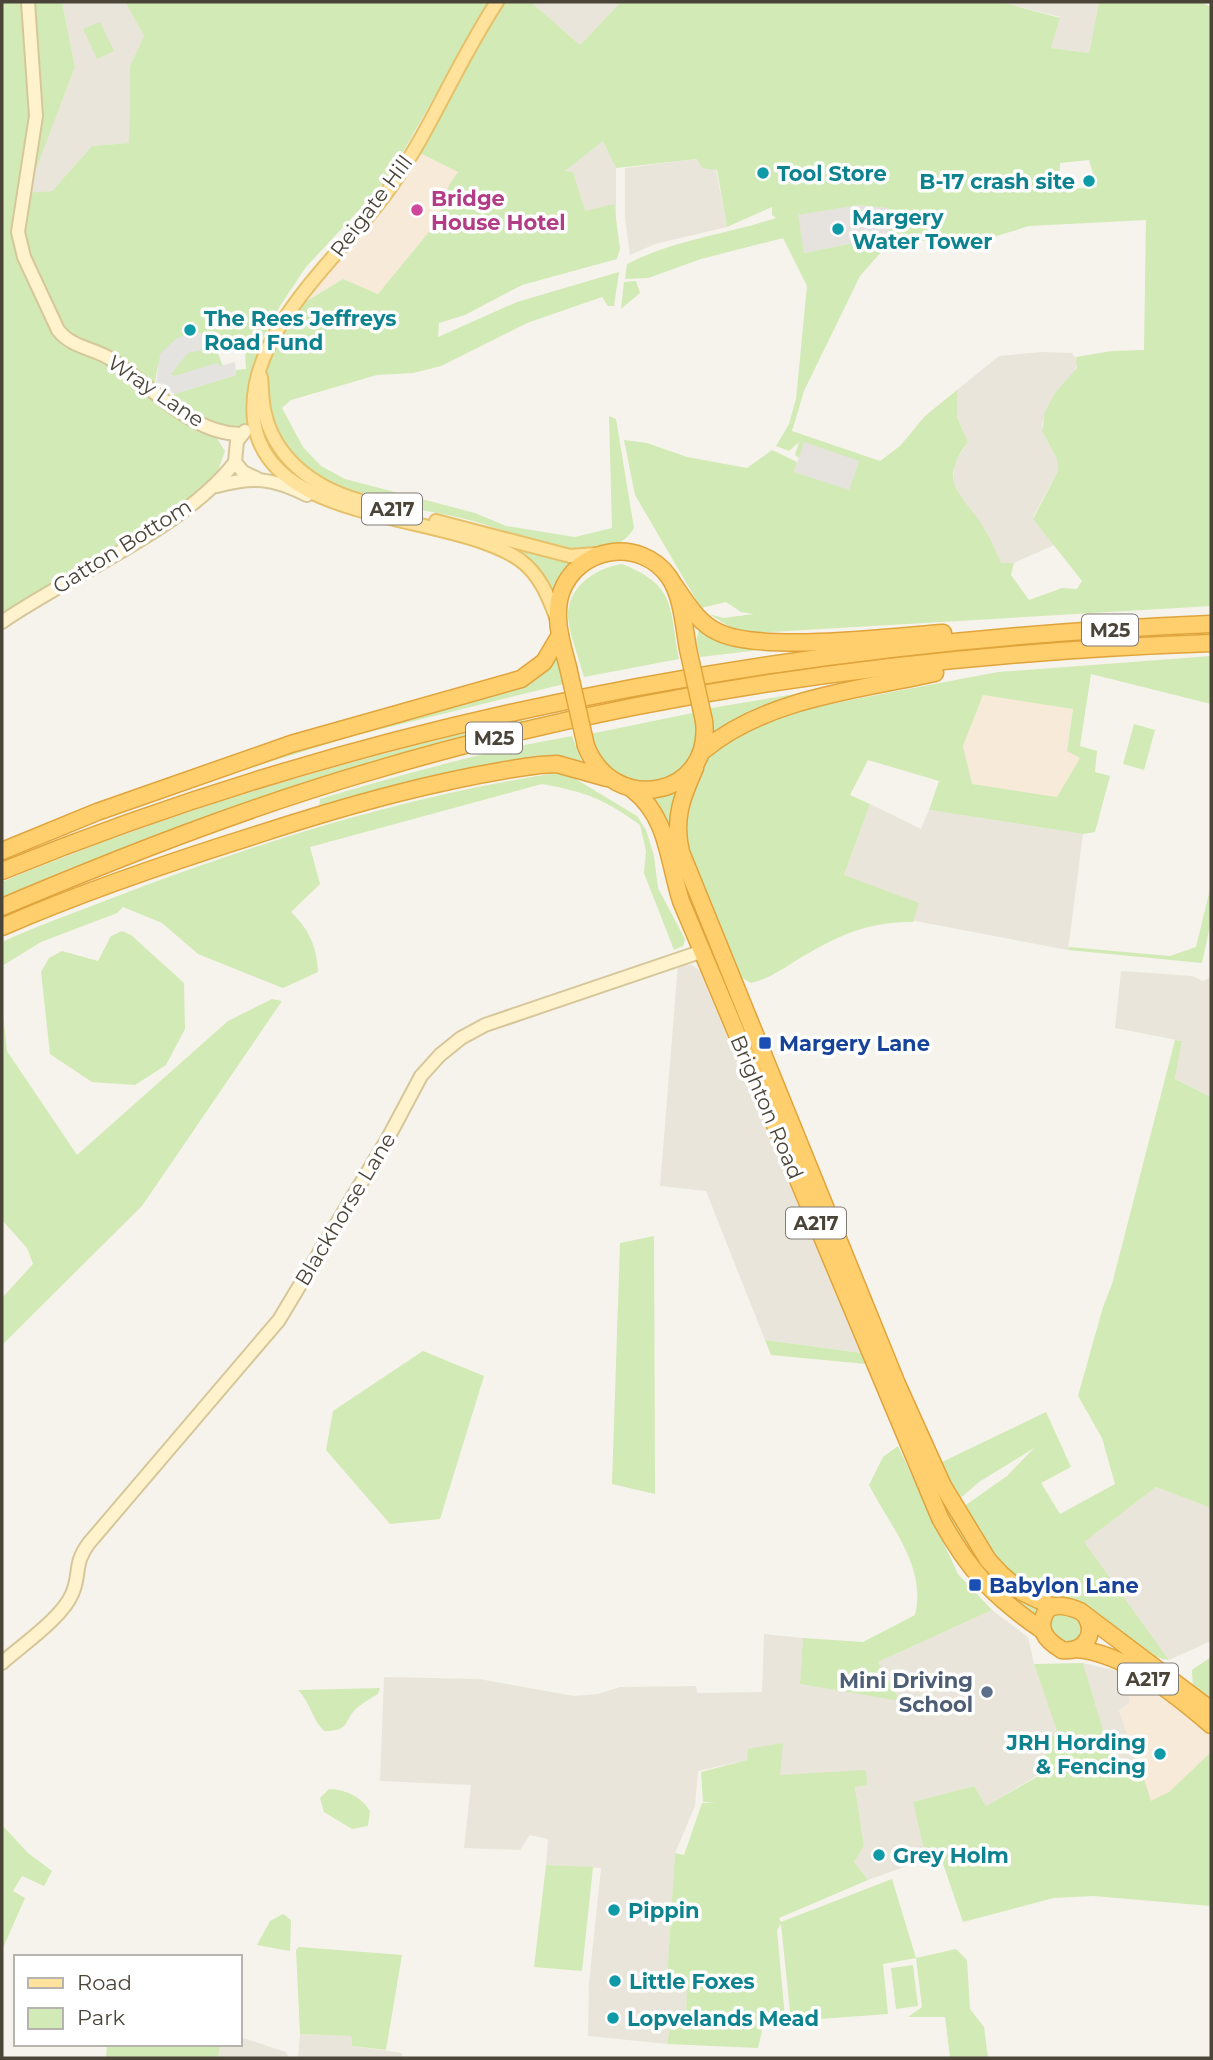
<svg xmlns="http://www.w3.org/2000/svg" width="1213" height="2060" viewBox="0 0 1213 2060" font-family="Montserrat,sans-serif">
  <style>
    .residential { fill: #eae5da }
    .commercial { fill: #f7ead8 }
    .industrial { fill: #e6e2dd }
    .green { fill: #d2eab5; fill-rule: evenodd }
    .parking { fill: #e5e3e0 }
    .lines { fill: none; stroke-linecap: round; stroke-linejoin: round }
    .secondary-casing { stroke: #d6c79b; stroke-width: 16 }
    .primary-casing { stroke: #e6c16a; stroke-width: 16 }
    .highway-casing { stroke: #e0a43c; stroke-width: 19 }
    .secondary { stroke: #fff3cd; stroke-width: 12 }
    .primary { stroke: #ffe39c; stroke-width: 12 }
    .highway { stroke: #ffcf6e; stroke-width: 16 }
    .highway-bridge-casing { stroke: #e0a43c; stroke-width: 19; stroke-linecap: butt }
    .highway-bridge { stroke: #ffcf6e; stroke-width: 16 }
    .culture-dot { fill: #0f9aa8; stroke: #fff; stroke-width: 2.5 }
    .hotel-dot { fill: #d1479c; stroke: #fff; stroke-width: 2.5 }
    .transit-dot { fill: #1a4fb4; stroke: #fff; stroke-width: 2.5 }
    .service-dot { fill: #5c6f8a; stroke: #fff; stroke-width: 2.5 }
    .labels { text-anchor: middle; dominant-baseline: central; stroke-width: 7; stroke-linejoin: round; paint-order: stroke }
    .shield { fill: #fff; stroke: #817c74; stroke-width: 2 }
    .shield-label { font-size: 19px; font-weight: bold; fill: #4b4439 }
    .culture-label { font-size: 21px; font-weight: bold; fill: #0d838f; stroke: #fff; text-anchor: start }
    .hotel-label { font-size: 21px; font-weight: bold; fill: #b23c85; stroke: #fff; text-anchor: start }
    .street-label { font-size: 21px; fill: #4b4439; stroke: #fff }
    .transit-label { font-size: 21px; font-weight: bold; fill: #164399; stroke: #fff; text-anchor: start }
    .service-label { font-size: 21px; font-weight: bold; fill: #4e5e75; stroke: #fff; text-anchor: end }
  </style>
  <rect width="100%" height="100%" fill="#f6f3ec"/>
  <g class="residential">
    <path d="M62,2H125L144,36L130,66L129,143L92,146L52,191L26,194L75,67Z"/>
    <path d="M531,2H621L580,45Z"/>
    <path d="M1001,2H1099L1089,53L1051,48L1060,17Z"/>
    <path d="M604,140L616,168V218H582L566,170Z"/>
    <path d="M697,159L716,170L727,227L655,244L630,255L625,218V168Z"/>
    <path d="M1042,352L1072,353L1078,362L1074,373L1055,393L1042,423V431L1057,459L1058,471L1033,517L1054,545L1014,563L1001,564L985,529L961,500L954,482V464L968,442L957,417V390L999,356Z"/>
    <path d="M870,804L921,829L929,810L1083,834L1068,950L894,917L844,875Z"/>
    <path d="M678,964L692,965L699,970L862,1353L765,1340L706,1191L660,1186Z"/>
    <path d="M1121,971L1192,976L1203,981L1211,977V1097L1175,1079L1182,1041L1115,1028Z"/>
    <path d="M1156,1487L1211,1508V1641L1169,1660L1083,1542Z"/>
    <path d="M992,1610L1028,1637L1034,1664L1068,1757L986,1806L974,1786L913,1802L926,1859L868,1880L854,1862L864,1846L855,1787L779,1775L782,1743L747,1760L698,1771L695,1806L675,1853L667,1978L687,1981L686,2021L671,2022L667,2044L588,2036L589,1983L601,1868L546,1865L548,1839L530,1835L520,1850L464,1848L471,1785L380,1781L384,1677L479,1679L574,1696L598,1694L620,1687L696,1686L697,1693L762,1692L764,1634L803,1638L800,1684L899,1700L878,1662Z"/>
    <path d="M1083,1663L1126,1673L1130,1702L1119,1711L1140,1766L1117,1776Z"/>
    <path d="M300,2034L351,2036L352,2046L402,2053V2058H298Z"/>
    <path d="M240,2037L286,2052L289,2058H218L220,2044H240Z"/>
  </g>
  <g class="commercial">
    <path d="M414,150L458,172L449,185L437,222L378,294L343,279L304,302L299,298Z"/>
    <path d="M983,695L1073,709L1067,750L1080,758L1058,797L972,784L963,746Z"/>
    <path d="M1126,1673L1181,1708L1211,1737V1752L1169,1792L1151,1802L1119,1711L1130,1702Z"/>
  </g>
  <g class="industrial">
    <path d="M858,205L888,208L890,242H859L804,253L797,215Z"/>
    <path d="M804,442L859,460L849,491L794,472Z"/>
  </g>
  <g class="green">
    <path d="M2,2H62L75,67L27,193L52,191L92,146L129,143L130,66L144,36L125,2H488L387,180L306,267L280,306L263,338L252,372L248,423L227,430L175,401L174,394L236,375V370L246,369L245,349L218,353L223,367L174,376L170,374L173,368L194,332C154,347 160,363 152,399L214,434L225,451L214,482L2,618Z"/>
    <path d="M497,2H531L580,45L621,2H1001L1060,18L1051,48L1089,53L1099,2H1200L1211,7V606L753,633L730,627L709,614L723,618L754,614L741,612L726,602L701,608L635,495L624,440L647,443L687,457L747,468L772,450L797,462L794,472L849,490L859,461L804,442L799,458L795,455L799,442L789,451L776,446L789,424L796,399L807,286L783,238L701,259L648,278L625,279L627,264C673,240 727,234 776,218L772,215V207L727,227L717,170L702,168L697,159L616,168L603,141L565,171L573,172L585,211L614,204L620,249L617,259L522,285L465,315L439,323L438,337L517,302L619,272L614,306H608L602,297L527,323L441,366L413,373L377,375L291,400L282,408L303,447L321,466L345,479L475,513L506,526L575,537L612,528L609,416L616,419L634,528C623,548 594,554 573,550C536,544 499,527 461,518C419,508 372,505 333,486C280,460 249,394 273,338C280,324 291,311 299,298L305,302L343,279L378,294L437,222L449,185L458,172L414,150ZM1089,160L1097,187L1059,190L1060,163ZM858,205L888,208L890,241L859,242L804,253L798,215ZM1146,220L1144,350L1112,351L1076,357L1077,368L1055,393L1045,412L1042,431L1057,459L1058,471L1033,519L1082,581L1077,589L1062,588L1029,600L1011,575L1014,563H1001C996,552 991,539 984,528C963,494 936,484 968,442L957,417V390L925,416L900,446L880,461L792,431L804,391L860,276L890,242L987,239L1029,226Z"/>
    <path d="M100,22L114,51L97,59L83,29Z"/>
    <path d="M636,281L640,293L621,309L624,282Z"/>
    <path d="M503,543L573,561L575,564L555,598Z"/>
    <path d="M622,564C677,586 669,607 679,659L584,677C580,661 567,628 568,612C571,584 597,568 622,564Z"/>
    <path d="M700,628L757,648L760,650L700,657L696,640Z"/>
    <path d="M560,656L564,684L349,737L130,806L348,732Z"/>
    <path d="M1211,656V704L1091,674L1080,746L1097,751L1095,772L1110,776L1095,832L1083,834L929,810L939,781L868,760L850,795L870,804L844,875L919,903L913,922C869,921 837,936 800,958C784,968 769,979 751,983L734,973L681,831L697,774L712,752L761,722L816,707L897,691L998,672ZM983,695L1073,709L1067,751L1080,758L1057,797L972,784L963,746Z"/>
    <path d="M855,684C808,697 749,703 712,736L711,708Z"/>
    <path d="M697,712C696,766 694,768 643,786C610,773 601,769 590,734Z"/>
    <path d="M523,719V722C345,766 171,824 2,897V882C171,811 344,761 523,719Z"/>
    <path d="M1134,724L1155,730L1144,770L1123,764Z"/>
    <path d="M572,736L582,762L538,755L432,777L319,808L320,799C403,774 486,751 572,736Z"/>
    <path d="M564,772L637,816L646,830L654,856L658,888L685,939L683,946L674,950L644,873L646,851L640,825C604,799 586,792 542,784L310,847L320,884L291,912C309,929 317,947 318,972L283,988L198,954L162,923L123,907L117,913L41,942L2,966V942C39,925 77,912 115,897C259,842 411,794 564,772Z"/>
    <path d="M681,784L671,821L964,1532L1043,1608L1037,1621L1009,1602L956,1541L686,902C678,868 675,816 645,794Z"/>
    <path d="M1211,885V921L1202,963L1068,950L1069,947L1170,956L1196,947Z"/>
    <path d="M122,931L131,935L184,983L185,1029L166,1065L135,1085L92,1082L50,1054L41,972L49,958L62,951L98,961L111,936Z"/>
    <path d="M272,999L282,1001L142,1206L2,1345V1298L33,1264L27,1248L2,1220V1006L7,1051L77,1155L228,1021Z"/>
    <path d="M1175,1040L1182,1041L1175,1079L1211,1097V1508L1156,1487L1084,1542L1169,1660C1139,1656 1122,1630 1098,1613C1079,1601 1056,1601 1036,1592C1002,1577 979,1538 963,1507L1007,1476L1034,1448L979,1482L957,1501L940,1463L1046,1412L1071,1467L1041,1483L1060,1514L1115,1484L1102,1438L1078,1396L1103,1307L1112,1284Z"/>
    <path d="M654,1236L655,1494L612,1484L620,1243Z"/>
    <path d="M765,1340L862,1353L866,1364L771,1355Z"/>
    <path d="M423,1351L484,1376L440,1519L390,1524L326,1450L333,1411Z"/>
    <path d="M898,1446L958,1574L992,1610L878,1662L900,1701L800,1684L803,1638L863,1642L915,1615C927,1567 890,1526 869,1485L883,1457Z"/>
    <path d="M1053,1610L1083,1619L1084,1639L1065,1644L1051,1634L1049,1614Z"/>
    <path d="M1211,1657V1700L1193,1689L1192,1670Z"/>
    <path d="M1083,1663L1117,1776L1140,1766L1151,1801L1169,1792L1211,1752V1906L1093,1896L1054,1898L963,1922L940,1855L926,1859L913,1802L974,1786L986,1806L1049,1770L1044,1746L1057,1731L1034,1664Z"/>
    <path d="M380,1688L378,1694C371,1698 364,1702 358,1707C342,1721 352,1731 324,1731C312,1719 310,1702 298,1690Z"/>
    <path d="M783,1743L780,1775L866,1770L867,1785L855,1787L864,1846L854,1862L868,1880L779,1918L781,1922L892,1879L916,1958L956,1949L967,1960L970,2009L984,2027L988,2058H950L945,2017H908L922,2007L916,1958L883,1964L888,2014L791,2021L781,1924L777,1930L785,2018H765L758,2048L667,2044L671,2022L686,2020L687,1981L667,1978L675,1853L684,1855L702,1803H717L703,1802L701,1772L747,1760L748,1749Z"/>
    <path d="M329,1789C347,1790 360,1796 370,1811L368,1826L352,1829L324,1812L320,1798Z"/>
    <path d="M2,1825L28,1853L52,1871L44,1886L22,1876L13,1891L25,1898L3,1948Z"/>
    <path d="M546,1865L593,1867L582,1971L534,1967Z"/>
    <path d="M283,1914L291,1920L290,1951L257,1945L270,1921Z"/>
    <path d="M299,1947L402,1955L386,2050L352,2046L351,2036L300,2034L296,1950Z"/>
    <path d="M913,1965L918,2006L896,2009L891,1968Z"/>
    <path d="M107,2044H220L218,2058H106Z"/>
  </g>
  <path class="parking" d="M194,332L208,334L202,350L188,353L171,374L174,376L217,363L220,366L235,362L236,375L174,394L164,384L156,383L160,354L177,338Z"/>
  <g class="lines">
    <defs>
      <g id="secondary">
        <path d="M28,2L36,116L18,232L24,257L58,330C71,347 92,348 109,358C150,384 191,435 242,434"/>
        <path d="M245,431L237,441L235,462L243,472L256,478"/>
        <path d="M217,486C254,476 272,478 307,495"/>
        <path d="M2,622C71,574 185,528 235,462"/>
        <path d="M2,1663C22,1645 62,1618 72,1594C81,1574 73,1564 89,1543L279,1320L388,1138L421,1076L440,1055L461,1038L485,1025L703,951"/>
      </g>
      <g id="primary">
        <path d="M497,2C458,61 432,127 392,185C346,253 244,330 254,420C266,527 450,511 520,560C539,574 548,595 556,617"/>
        <path d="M261,377C262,387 262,399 264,409C273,457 313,487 358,500"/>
        <path d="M436,521L570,556L595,554"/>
      </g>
      <g id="highway">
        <path d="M674,585C687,603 697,622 718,632C760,653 891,637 943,633"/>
        <path d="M568,667C562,644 553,617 561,593C577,547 640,536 669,577C682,595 684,627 688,649"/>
        <path d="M586,746C613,816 713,798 704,721"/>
        <path d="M704,750C767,698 858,690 935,673"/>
        <path d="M695,768C682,797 673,819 681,852L897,1384L943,1486L988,1560L1001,1574L1022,1592L1051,1606"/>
        <path d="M633,790C668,817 668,860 681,901L940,1518C968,1570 994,1597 1042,1630"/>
        <path d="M2,851L97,812L291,744L521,679L544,662L560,635"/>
        <path d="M2,871C387,714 797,641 1211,624"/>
        <path d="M2,907C123,856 245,808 372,771C643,690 929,653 1211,643"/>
        <path d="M2,927C84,891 170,862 256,835C348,805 443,778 539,765L557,764L607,778"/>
        <path d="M1085,1615C1098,1635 1083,1653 1062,1650C1045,1640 1036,1628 1047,1610C1056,1602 1070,1607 1080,1611L1211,1710"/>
        <path d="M1077,1649C1126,1654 1175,1694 1211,1725"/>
      </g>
    </defs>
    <use href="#secondary" class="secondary-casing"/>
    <use href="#primary" class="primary-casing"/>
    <use href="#highway" class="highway-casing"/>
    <use href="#secondary" class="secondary"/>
    <use href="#primary" class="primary"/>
    <use href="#highway" class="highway"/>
    <defs>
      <g id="highway-bridge">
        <path d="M688,649L704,721"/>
        <path d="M568,667L586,746"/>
      </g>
    </defs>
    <use href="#highway-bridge" class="highway-bridge-casing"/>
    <use href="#highway-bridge" class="highway-bridge"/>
  </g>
  <g class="culture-dot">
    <circle cx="763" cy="173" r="7"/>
    <circle cx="1089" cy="181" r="7"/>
    <circle cx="838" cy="229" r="7"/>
    <circle cx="190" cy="330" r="7"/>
    <circle cx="1160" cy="1754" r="7"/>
    <circle cx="879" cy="1855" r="7"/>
    <circle cx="614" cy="1910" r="7"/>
    <circle cx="615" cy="1981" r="7"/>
    <circle cx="613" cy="2018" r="7"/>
  </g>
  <circle class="hotel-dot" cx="417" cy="210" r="7"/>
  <g class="transit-dot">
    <rect x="758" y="1036" width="14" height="14" rx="3.5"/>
    <rect x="968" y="1578" width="14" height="14" rx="3.5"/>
  </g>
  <circle class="service-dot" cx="987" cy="1692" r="7"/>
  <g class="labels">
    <g class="shield">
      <rect x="362" y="493.5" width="60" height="31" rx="5"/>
      <rect x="1082" y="614.5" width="56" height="31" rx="5"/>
      <rect x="466" y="722.5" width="56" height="31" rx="5"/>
      <rect x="786" y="1207.5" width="60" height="31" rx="5"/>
      <rect x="1118" y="1663.5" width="60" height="31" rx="5"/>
    </g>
    <g class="shield-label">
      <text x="392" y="509">A217</text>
      <text x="1110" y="630">M25</text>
      <text x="494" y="738">M25</text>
      <text x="816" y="1223">A217</text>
      <text x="1148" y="1679">A217</text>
    </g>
    <g class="culture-label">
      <text x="777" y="173">Tool Store</text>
      <text x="1075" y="181" text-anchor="end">B-17 crash site</text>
      <text x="852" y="217">Margery<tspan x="852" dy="24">Water Tower</tspan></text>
      <text x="204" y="318">The Rees Jeffreys<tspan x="204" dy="24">Road Fund</tspan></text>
      <text x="1146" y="1742" text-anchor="end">JRH Hording<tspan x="1146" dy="24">&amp; Fencing</tspan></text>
      <text x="893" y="1855">Grey Holm</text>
      <text x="628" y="1910">Pippin</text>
      <text x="629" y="1981">Little Foxes</text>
      <text x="627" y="2018">Lopvelands Mead</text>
    </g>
    <g class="hotel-label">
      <text x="431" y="198">Bridge<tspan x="431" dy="24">House Hotel</tspan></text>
    </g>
    <g class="street-label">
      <text transform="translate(371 206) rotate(-53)">Reigate Hill</text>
      <text transform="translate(156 391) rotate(34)">Wray Lane</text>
      <text transform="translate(122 546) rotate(-32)">Gatton Bottom</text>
      <text transform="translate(767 1107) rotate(67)">Brighton Road</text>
      <text transform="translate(345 1209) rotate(-59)">Blackhorse Lane</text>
    </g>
    <g class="transit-label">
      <text x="779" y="1043">Margery Lane</text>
      <text x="989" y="1585">Babylon Lane</text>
    </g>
    <g class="service-label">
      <text x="973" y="1680">Mini Driving<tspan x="973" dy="24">School</tspan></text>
    </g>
  </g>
  <rect width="1213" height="2060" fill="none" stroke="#4b4439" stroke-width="7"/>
  <rect x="14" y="1955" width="228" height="91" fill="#ffffff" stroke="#b7b4b0" stroke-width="2"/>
  <rect x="28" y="1978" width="35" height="10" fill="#ffe39c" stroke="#b7b4b0" stroke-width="2"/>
  <text x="77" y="1990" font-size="21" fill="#4b4439">Road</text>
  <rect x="28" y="2008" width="35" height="21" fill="#d2eab5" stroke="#b7b4b0" stroke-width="2"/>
  <text x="77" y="2025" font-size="21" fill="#4b4439">Park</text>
</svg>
